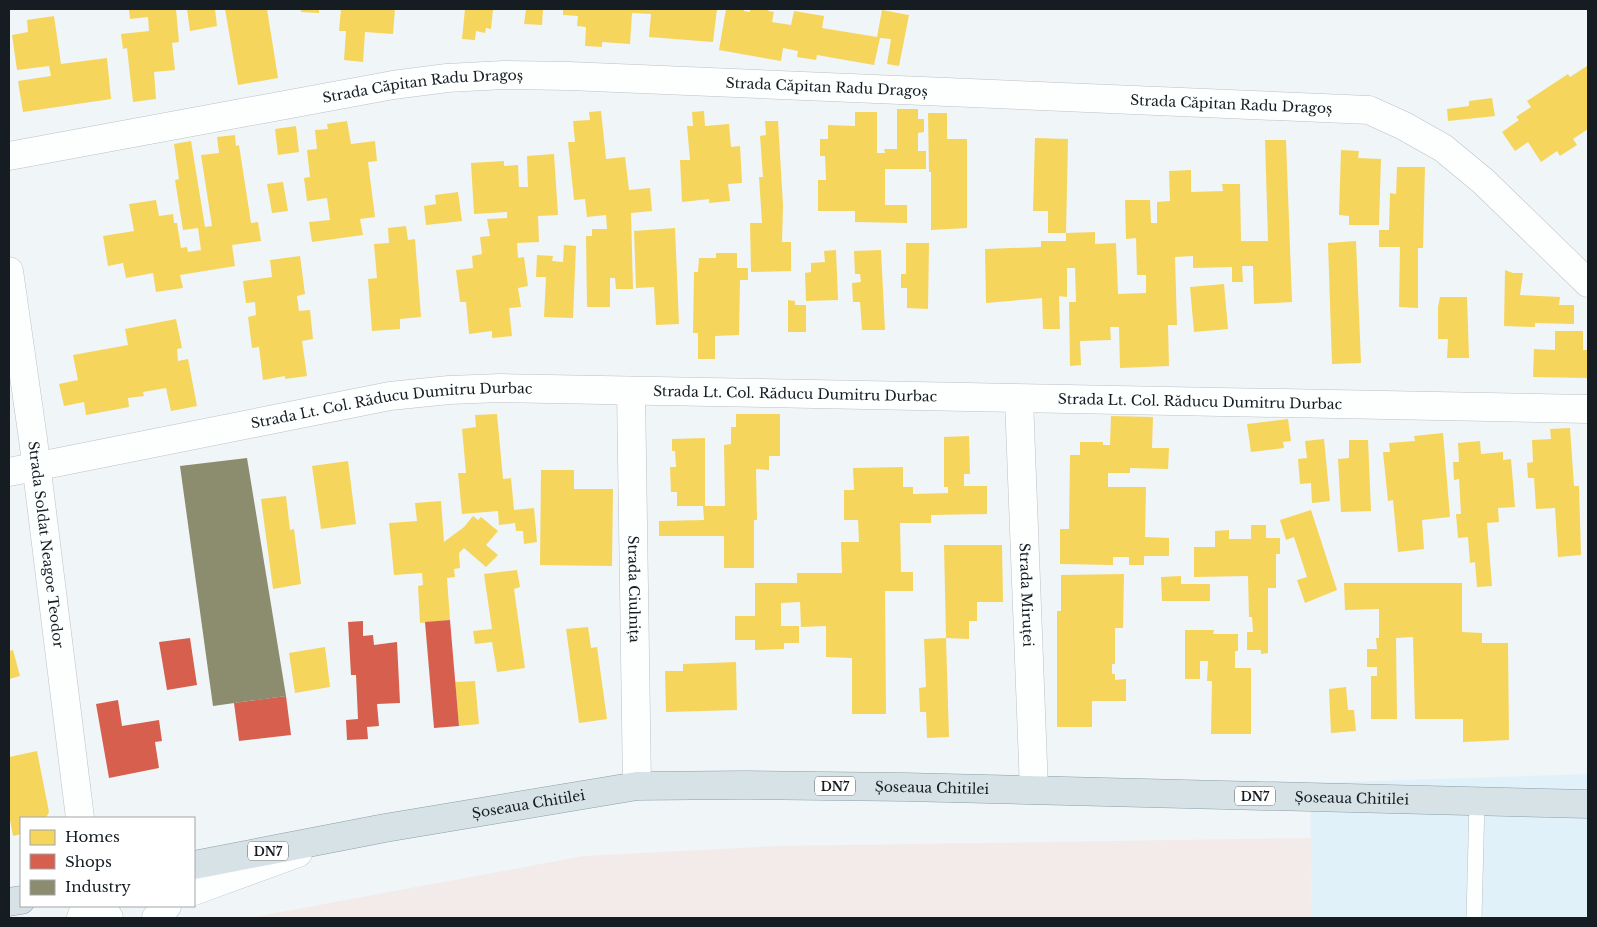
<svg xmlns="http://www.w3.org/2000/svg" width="1597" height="927" viewBox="0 0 1597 927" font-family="'Libre Baskerville',serif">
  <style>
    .built { fill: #e1f1fa }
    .green { fill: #f2ebea }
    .homes { fill: #f6d55c }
    .shops { fill: #d6604d }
    .industry { fill: #8c8c6e }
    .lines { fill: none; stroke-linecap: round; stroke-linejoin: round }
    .lane-casing { stroke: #bbc1c5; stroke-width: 16 }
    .street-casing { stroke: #bbc1c5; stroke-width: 29 }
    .primary-casing { stroke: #8a9fa8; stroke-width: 29 }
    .lane { stroke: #fdfefe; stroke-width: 15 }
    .street { stroke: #fdfefe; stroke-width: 28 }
    .primary { stroke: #d7e2e7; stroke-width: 28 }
    .labels { text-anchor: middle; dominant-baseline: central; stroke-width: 5; stroke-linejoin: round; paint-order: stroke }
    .shield { fill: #fff; stroke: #5b6164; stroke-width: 1 }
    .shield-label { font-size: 12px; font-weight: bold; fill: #151d22 }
    .street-label { font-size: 14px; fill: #151d22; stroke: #fff }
  </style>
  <rect width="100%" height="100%" fill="#f0f5f8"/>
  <path class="built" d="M1588,774V918H1312L1310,783Z"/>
  <path class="green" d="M1311,838L1312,918H249L584,856L778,846Z"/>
  <g class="homes">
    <path d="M129,9H176L179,42L172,43L175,70L154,72L156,99L133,102L127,48L123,49L121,34L149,31L148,17L130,19Z"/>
    <path d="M187,9H215L217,26L190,31Z"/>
    <path d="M225,9H267L278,78L238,85Z"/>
    <path d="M301,9H319V13L301,12Z"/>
    <path d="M341,9H395L393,34L365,32L363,62L344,60L346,31H339Z"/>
    <path d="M465,9H493L491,29L486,28L485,33L476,31L475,40L462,39Z"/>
    <path d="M526,9H543L542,25L524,24Z"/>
    <path d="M563,9H717L713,42L649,37L651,14L632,13L630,44L602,42V47L585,46L586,27L577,26L578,16L563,15Z"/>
    <path d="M726,9H744V11L750,12V9H769L768,11L774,12L772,22L791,25L794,11L824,16L822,28L877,37L882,10L909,15L899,66L887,64L891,39L880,38L874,65L817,55L816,60L797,57L798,51L783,48L781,61L719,50Z"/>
    <path d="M54,16L61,64L107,58L111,99L23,112L18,81L51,76L49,66L17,70L12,35L28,32L27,20Z"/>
    <path d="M1587,66L1588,68V129L1573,139L1577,145L1560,156L1557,151L1541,162L1528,142L1515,151L1502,132L1519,120L1516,117L1531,107L1527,101L1568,74L1570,77Z"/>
    <path d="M1492,98L1495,116L1448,121L1447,109L1469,106V101Z"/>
    <path d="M897,109H918V119H924V132L918,133V151H926V169H885V205H907V223L855,222V211H818V180H826L825,156H820V139H828V125L855,126V112H877V153H885L884,149H897Z"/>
    <path d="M601,111L606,159L625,157L629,190L650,188L652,211L631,213L633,289H616L615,278H610V307H587L586,236H592V229H607L606,215L587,217L585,199L574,200L568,142H575L573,121L590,120L589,112Z"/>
    <path d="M704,111L705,126L729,124L731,147L740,146L742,183L728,184L730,201L709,203V199L682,202L680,160H690L687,126H693L692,112Z"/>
    <path d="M928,113H947V139H967V228L931,230V172H929Z"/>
    <path d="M347,121L351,144L375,141L377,161L368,162L375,217L360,219L363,235L312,242L309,222L330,220L327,198L307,201L304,178L310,177L307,150L317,149L315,130L328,129L327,124Z"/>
    <path d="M765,121H778L783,205L782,242H791V271L751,272L750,223H762L759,177H763L760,136L766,135Z"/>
    <path d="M296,126L299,152L278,155L275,129Z"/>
    <path d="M235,135L236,146L239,145L251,223L258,222L261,241L232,245L235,266L180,275L183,288L156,292L153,273L126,278L123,263L108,266L103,236L134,231L129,204L156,200L159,216L173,214L174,223H177L181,248L187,247L188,252L201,250L198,228L183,230L175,180L179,179L174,144L191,141L205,227L212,226L201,155L219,153L217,137Z"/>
    <path d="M1035,138L1068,139L1066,233H1048V211H1033Z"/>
    <path d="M1265,140H1286L1292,302L1254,304L1253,266H1242L1243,282H1232V267L1193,268V256L1175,257L1177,325H1168L1169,366L1120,368L1119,327H1110L1111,340L1080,341L1081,365L1070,366L1069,302H1076L1075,268H1067V297L1059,296L1060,329H1043L1042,298L986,303L985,249L1041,247V241H1066V233L1095,232V244L1116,243L1118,294L1146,293V275H1137L1136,238L1126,239L1125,200H1150L1151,223H1157V202L1170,201L1169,171L1191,170V192L1223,191L1222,184H1240L1241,241H1268Z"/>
    <path d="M1341,150L1359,151L1358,158L1381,159L1379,225H1349V216L1339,215Z"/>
    <path d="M554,154L558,215L538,216L539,242L517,243L518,258L524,257L528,286L518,288L521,307L509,308L512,336L492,338V331L469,334L466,302H460L456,270L473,268L472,256L482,254L480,237L490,236L487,219L507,218V212L474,214L471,163L504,161V166L518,165L519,187H528L527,156Z"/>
    <path d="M1397,167H1425L1423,248H1418V308L1399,307L1400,247H1379V230H1389L1390,193L1396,194Z"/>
    <path d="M283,182L288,211L272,213L267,184Z"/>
    <path d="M458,192L462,221L426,225L424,206L436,204L435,195Z"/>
    <path d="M406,226L408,240L415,239L421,317L400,319V329L372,331L368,279L377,278L374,244L389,243L388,228Z"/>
    <path d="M675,228L679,324L656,325L654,287L636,288L634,231Z"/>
    <path d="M1356,241L1361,363L1332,364L1328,243Z"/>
    <path d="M906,243H929L928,309L907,308V288H901V274H906Z"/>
    <path d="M564,245L576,246L573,318L544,317L546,277H536L537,255L553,256L552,261L563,262Z"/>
    <path d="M836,250L838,300L806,301L805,273L811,272V263L825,262L824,251Z"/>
    <path d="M881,250L885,330H862L860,302H853L852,283L861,282L860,274H855L854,251Z"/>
    <path d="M716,253H737V268H748V280H740L739,335L715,336V359H698V333H693L694,272H698L699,258H716Z"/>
    <path d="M300,256L305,294L297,296L299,311L310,310L313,339L302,341L307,376L285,379V376L263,380L259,347L252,348L248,317L256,315L255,302L246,303L243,281L272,277L270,260Z"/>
    <path d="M1505,270L1513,273H1523L1520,295L1560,297L1559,305H1574V324L1535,323V327L1504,326Z"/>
    <path d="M1224,284L1228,329L1194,332L1190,287Z"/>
    <path d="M1440,297H1467L1469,358H1447L1448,339H1438V307Z"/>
    <path d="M788,300L795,301V305H806V332H788Z"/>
    <path d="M176,319L182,348L177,349L178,361L188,359L197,406L171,411L166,388L143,392L144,396L128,398L129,407L86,415L84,402L64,406L59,384L78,380L73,355L128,345L125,329Z"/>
    <path d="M1555,331H1583V350H1588V378L1533,377L1534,349L1555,350Z"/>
    <path d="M497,414L503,479L511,478L514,510L534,508L537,542L524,544L523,531H516L515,523L499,525L498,511L462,514L458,473H466L462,429L476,427L475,415Z"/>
    <path d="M736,414H780V456H769V470L756,469L757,520H754V568H724V536H659V521L704,520L703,506H677V492H671L670,467H676L675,451H672V439L705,438V506H725L724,445L731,444V427H736Z"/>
    <path d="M1111,416L1153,417L1152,448H1169L1168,469L1130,468V473H1108V487H1146L1145,537L1169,538V556H1144V565H1129V557H1113V565L1060,564V529H1069L1070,455H1080V442H1103V445H1110Z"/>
    <path d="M1288,419L1291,441L1283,442L1284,448L1251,452L1247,424Z"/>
    <path d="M1570,428L1574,486H1579L1581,555L1558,557L1555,508L1536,509L1534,478H1528L1527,463L1533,462L1532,440L1551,439L1550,429Z"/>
    <path d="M1443,433L1450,517L1422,520L1424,549L1398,552L1393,500L1388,501L1383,452H1390L1389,443L1415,441L1414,436Z"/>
    <path d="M969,436L970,474H964V486H987V514L931,515V523H900L901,572H913V591H885L886,714H852V658L826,657V626L801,627L800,602L781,603V626H799V643H784V649L755,650V640H735V616H755V583H797V573H842L841,542H859L858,520H844V490H854L853,468L903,467V487H913V494L948,493V487H944V437Z"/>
    <path d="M1324,439L1330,501L1312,503L1311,483L1300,484L1298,459L1307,458L1305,441Z"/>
    <path d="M1349,440H1368L1371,511L1341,512L1338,459L1349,458Z"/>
    <path d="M1480,441L1481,454L1503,452V460L1511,459L1515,507L1498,508L1499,522L1487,523L1492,586L1477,587L1475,562L1470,563L1468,537L1458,538L1456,514H1461L1459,479L1454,480L1453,462H1459L1458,443Z"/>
    <path d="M348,461L356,524L321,529L312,466Z"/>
    <path d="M541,470H574V489H613L612,566L540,565Z"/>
    <path d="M286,496L290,530L294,529L301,584L273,589L261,499Z"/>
    <path d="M441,501L444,542L464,527L473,516L478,520L481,517L498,531L486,545L498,555L486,567L464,548L459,553L460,568L454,569L455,577L447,578L450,620L420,623L418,586L423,585L422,573L394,575L389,523L417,521L415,503Z"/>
    <path d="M1311,510L1337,590L1305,603L1297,580L1307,577L1294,537L1286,540L1280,520Z"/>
    <path d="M1251,525H1266V538H1280V554H1276V588H1268V653L1261,654V650H1247V632H1253L1252,617H1249L1248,576L1194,577V547H1215V531L1229,530V539H1251Z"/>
    <path d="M944,545H1002L1003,602H977V621H969V639L946,638Z"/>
    <path d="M517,570L520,587L514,589L525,668L497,672L492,642L475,644L473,631L492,629L484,574Z"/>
    <path d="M1124,574L1123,628H1115V664H1112V674H1115V680L1126,679V701H1092V727H1057V611H1061V575Z"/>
    <path d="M1181,576V584H1210V601H1162L1161,577Z"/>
    <path d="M1344,583H1462V632L1482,633V643H1508L1509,740L1463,742V719H1415L1413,637L1396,638L1397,719H1371V676H1377V667H1367V649H1377L1376,638H1379V609L1345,610Z"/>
    <path d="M588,627L591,648L597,647L607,719L579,723L566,629Z"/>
    <path d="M1185,630H1214L1213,634H1238V651H1235V668H1251V734H1211L1212,681H1207L1208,661H1200V679H1185Z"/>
    <path d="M946,638L949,737L927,738L926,712H920L919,688L926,687L924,639Z"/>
    <path d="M325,647L330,687L295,693L289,653Z"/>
    <path d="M13,650L20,676L9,679V651Z"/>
    <path d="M736,662L737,710L666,712L665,671H683V664Z"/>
    <path d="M475,681L479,724L459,726L455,682Z"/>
    <path d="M1346,687L1348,710H1354L1356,731L1331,733L1329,689Z"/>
    <path d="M37,751L49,812L46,818H21V834L13,836L9,814V757Z"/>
  </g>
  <g class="shops">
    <path d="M450,620L459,726L434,728L425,622Z"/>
    <path d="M363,621V636L373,635L374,645L397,642L400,703L377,704L379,726L367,727L368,739L347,740L346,720L358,719L356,675H351L348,622Z"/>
    <path d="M190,638L197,685L167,690L159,642Z"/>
    <path d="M286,696L291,735L239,741L234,703Z"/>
    <path d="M118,700L122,726L159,720L162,741L155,742L159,768L109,778L96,704Z"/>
  </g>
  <path class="industry" d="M247,458L286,696L213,706L180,466Z"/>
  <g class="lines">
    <defs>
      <path id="lane" d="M1474,918L1477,801"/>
      <g id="street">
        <path id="s1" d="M9,156L393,85L447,78L504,75L569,76L1369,110L1404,126L1443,148L1483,181L1588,283"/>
        <path id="s2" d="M9,271L33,439L80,818"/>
        <path id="s3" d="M631,391L637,786"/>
        <path id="s4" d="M1019,399L1034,790"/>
        <path id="s5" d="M9,472L390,396L449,390L501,388L1588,409"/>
        <path d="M194,891L298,853"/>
        <path d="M102,906L109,918"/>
        <path d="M81,918L85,906"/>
        <path d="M156,918L167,906"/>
      </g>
      <g id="primary">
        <path id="s6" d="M194,865L385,828L637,786L746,785L905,787L1588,804"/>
        <path d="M9,902L21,900"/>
      </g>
    </defs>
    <use href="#lane" class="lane-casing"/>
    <use href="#street" class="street-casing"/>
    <use href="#primary" class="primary-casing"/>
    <use href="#lane" class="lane"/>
    <use href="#street" class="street"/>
    <use href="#primary" class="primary"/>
  </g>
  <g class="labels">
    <g class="shield">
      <rect x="815" y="776.5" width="40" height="19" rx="4"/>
      <rect x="1235" y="786.5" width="40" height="19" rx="4"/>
      <rect x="248" y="841.5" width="40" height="19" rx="4"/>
    </g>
    <g class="shield-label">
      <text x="835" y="786">DN7</text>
      <text x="1255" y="796">DN7</text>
      <text x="268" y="851">DN7</text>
    </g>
    <g class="street-label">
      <text stroke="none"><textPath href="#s1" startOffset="420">Strada Căpitan Radu Dragoș</textPath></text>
      <text stroke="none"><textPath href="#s1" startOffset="825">Strada Căpitan Radu Dragoș</textPath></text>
      <text stroke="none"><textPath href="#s1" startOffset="1230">Strada Căpitan Radu Dragoș</textPath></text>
      <text stroke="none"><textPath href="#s5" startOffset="794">Strada Lt. Col. Răducu Dumitru Durbac</textPath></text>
      <text stroke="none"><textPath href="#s5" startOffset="1199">Strada Lt. Col. Răducu Dumitru Durbac</textPath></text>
      <text stroke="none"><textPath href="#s5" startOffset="389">Strada Lt. Col. Răducu Dumitru Durbac</textPath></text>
      <text stroke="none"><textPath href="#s2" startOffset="276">Strada Soldat Neagoe Teodor</textPath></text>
      <text stroke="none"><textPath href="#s3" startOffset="198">Strada Ciulnița</textPath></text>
      <text stroke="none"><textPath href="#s4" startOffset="196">Strada Miruței</textPath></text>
      <text stroke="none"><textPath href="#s6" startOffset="745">Șoseaua Chitilei</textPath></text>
      <text stroke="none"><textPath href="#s6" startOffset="1165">Șoseaua Chitilei</textPath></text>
      <text stroke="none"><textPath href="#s6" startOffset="340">Șoseaua Chitilei</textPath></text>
    </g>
  </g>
  <rect width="1597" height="927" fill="none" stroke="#151d22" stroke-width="20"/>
  <rect x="20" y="817" width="175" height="90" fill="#ffffff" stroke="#a1a5a7"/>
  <rect x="30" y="830" width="25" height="15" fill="#f6d55c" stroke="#a1a5a7"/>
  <text x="65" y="842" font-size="15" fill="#151d22">Homes</text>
  <rect x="30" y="854" width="25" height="15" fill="#d6604d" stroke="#a1a5a7"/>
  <text x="65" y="867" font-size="15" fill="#151d22">Shops</text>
  <rect x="30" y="880" width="25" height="15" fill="#8c8c6e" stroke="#a1a5a7"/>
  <text x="65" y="892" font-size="15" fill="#151d22">Industry</text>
</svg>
